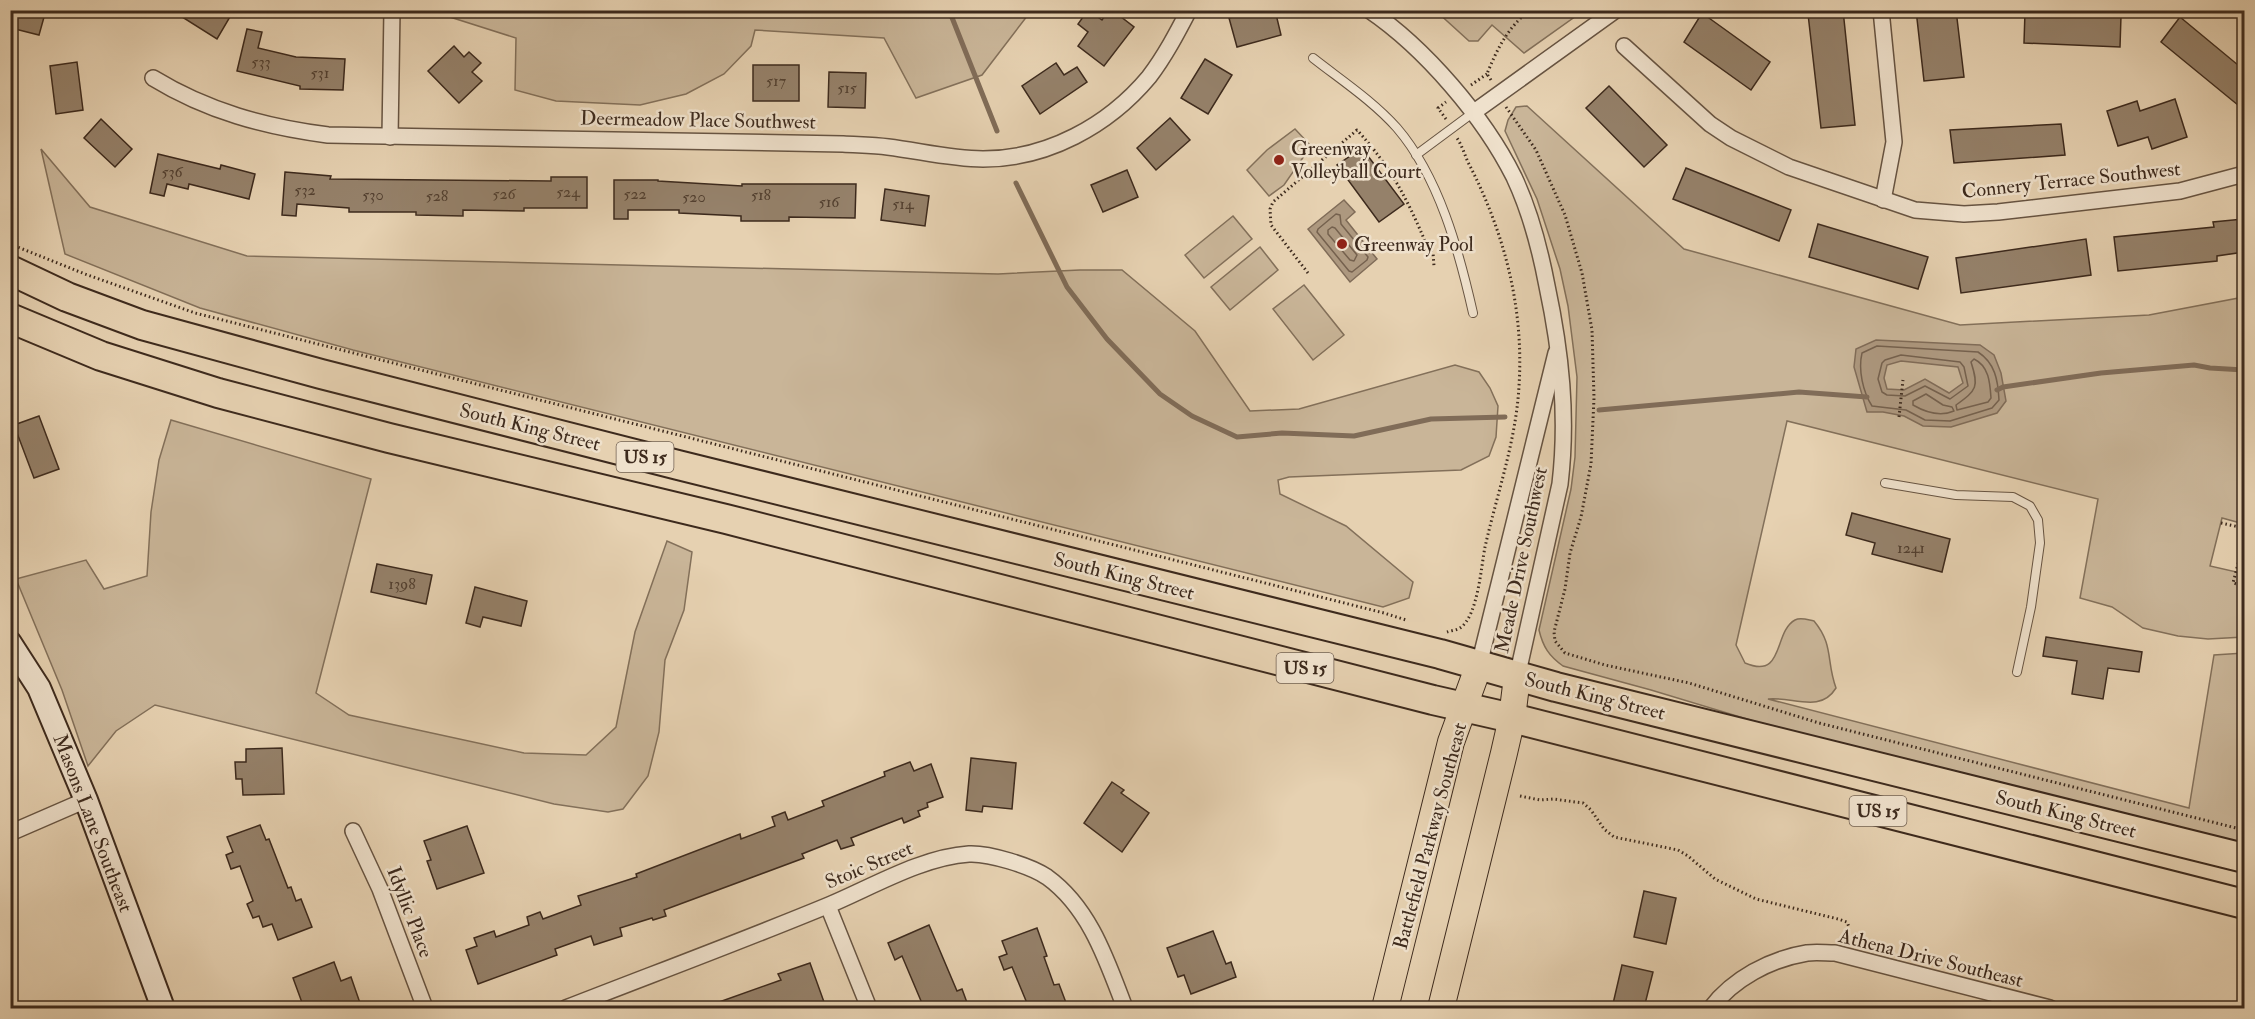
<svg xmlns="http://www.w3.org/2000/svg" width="2255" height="1019" viewBox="0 0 2255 1019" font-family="'IM FELL Double Pica',serif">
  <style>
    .green { fill: #c9b598; stroke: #83705a; stroke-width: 1.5 }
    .water { fill: #ad987f; stroke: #806c58; stroke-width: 1.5; fill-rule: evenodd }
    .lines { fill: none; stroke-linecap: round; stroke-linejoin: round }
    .shore { stroke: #75614e; stroke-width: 1.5 }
    .stream { stroke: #806c58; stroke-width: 5 }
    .building { fill: #95816a; stroke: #3d2a1d; stroke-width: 1.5 }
    .lane-casing { stroke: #675442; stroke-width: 10 }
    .street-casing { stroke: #675442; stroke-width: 18 }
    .secondary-casing { stroke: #3d2a1d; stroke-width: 26 }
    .primary-casing { stroke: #3d2a1d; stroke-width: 28 }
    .highway-casing { stroke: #3d2a1d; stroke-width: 32 }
    .path { stroke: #3d2a1d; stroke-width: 3; stroke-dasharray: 1.5 3; stroke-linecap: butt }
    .lane { stroke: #efe1cc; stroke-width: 8 }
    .street { stroke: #efe1cc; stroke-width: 15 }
    .secondary { stroke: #efe1cc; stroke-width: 22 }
    .primary { stroke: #e6d1b1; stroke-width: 26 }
    .highway { stroke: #e6d1b1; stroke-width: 28 }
    .poi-dot { fill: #8f2418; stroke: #efe1cc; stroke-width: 2 }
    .labels { text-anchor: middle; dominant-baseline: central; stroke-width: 5; stroke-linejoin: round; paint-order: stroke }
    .number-label { font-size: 16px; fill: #534030 }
    .shield { fill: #efe1cc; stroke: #726152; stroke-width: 1.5 }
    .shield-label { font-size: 18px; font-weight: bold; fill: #3d2a1d }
    .street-label { font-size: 20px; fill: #3d2a1d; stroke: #efe1cc }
    .poi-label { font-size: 20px; fill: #3d2a1d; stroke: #efe1cc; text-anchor: start }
  </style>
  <rect width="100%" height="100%" fill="#e6d1b1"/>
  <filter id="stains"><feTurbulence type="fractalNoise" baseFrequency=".00333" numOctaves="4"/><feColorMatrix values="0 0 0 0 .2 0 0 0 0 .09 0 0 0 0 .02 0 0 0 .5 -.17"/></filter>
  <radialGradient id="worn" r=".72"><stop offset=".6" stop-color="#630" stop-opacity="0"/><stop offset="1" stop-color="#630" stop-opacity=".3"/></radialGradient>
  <g class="green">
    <path d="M431,11H1031L982,75L916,98L884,38L755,30L751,46L724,74L686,94L640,105L556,101L515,90L516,38Z"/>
    <path d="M1436,11H1583L1524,53L1492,25L1478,41H1469Z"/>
    <path d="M1527,106L1684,249L1960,325L2149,315L2244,297V524L2222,518L2210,566L2241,573L2240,584L2244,585V637L2208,639L2178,636L2143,628L2112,607L2080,598L2098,499L1787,421L1736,645L1745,663C1785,680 1773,632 1795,620C1801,617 1808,620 1814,621C1834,645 1826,661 1836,688C1820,714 1792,696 1768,699L2189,808L2214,655L2244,653V846L1803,736L1651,690L1563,666C1549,656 1543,647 1539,630L1571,489L1575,457L1577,377L1568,306L1560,269L1537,199L1505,131L1508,120L1516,107Z"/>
    <path d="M1295,129L1311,146L1284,185L1269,196L1247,170L1267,150Z"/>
    <path d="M41,149L90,207L247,256L998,274L1080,270H1122L1195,331L1250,411L1299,409L1455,365L1479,372L1490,388L1498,406L1496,437L1489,456L1461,470L1289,477L1278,480L1280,494L1346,526L1413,582L1409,598L1383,607L353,350L200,308L65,254Z"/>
    <path d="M1233,216L1252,239L1204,278L1185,255Z"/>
    <path d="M1260,247L1278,270L1230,310L1211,287Z"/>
    <path d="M1304,285L1344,335L1313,360L1273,309Z"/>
    <path d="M171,420L371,479L316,693L349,715L524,753L586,755L616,727L635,632L667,541L692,552L684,610L665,660L659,732L648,776L623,809L608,812L554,804L155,705L116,731L88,766L62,690L16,579L86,560L104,589L147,576L151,512L159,460Z"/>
  </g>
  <g class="water">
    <path d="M1344,200L1355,212L1346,220L1377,259L1350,282L1308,229Z"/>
    <path d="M1876,340L1980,345L1994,355L2001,373L2006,401L1997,413L1951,427L1923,426L1904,416L1883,412H1867L1854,367L1856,349ZM1901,361L1958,367L1963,383L1949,393L1925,379L1904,390L1887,389L1884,378L1887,365Z"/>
  </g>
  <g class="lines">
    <g class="shore">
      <path d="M1336,214L1340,215L1341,224L1368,257L1367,260L1352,272L1349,271L1317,232L1318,229Z"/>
      <path d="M1332,227L1335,228L1357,255L1354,261L1350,260L1328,234V230Z"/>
      <path d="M1877,346L1978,352C1995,363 1998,380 1999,400L1992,408L1950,421L1925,420L1906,410L1872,406C1863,392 1858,370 1862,353Z"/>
      <path d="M1901,355L1960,362L1964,367L1968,386L1950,399L1925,386L1905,396L1887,395L1882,392L1878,379L1882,363L1885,360Z"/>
      <path d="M1974,359C1989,366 1990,383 1991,398L1988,402L1957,410L1956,405C1977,390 1979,387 1971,362Z"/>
      <path d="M1926,394L1943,405L1952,407L1954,411C1940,417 1925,412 1913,405V401Z"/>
    </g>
    <g class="stream">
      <path d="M949,10L997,131"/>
      <path d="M1016,183L1067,287L1107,339L1160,394L1192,416L1237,437L1282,433L1354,436L1431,419L1505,417"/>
      <path d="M1997,390L2003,387L2101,373L2194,365L2210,368L2244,370"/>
      <path d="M1599,410L1799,392L1867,397"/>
    </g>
  </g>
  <g class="building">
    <path d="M15,10H46L39,35L11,28Z"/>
    <path d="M171,10H234L217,39Z"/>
    <path d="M1088,10L1102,20L1109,10H1112L1134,27L1104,66L1078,46L1088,32L1078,24Z"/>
    <path d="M1255,10H1275L1281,35L1237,47L1229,18Z"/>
    <path d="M1843,10L1855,125L1821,128L1808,14Z"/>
    <path d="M1916,10H1956L1964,77L1924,81Z"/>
    <path d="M2025,12L2121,16L2120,47L2024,43Z"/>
    <path d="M1702,13L1770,62L1751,90L1684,42Z"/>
    <path d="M2180,17L2244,70V110L2161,42Z"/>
    <path d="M247,29L262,32L258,48L296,57L345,59L343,90L300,89V86L237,71Z"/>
    <path d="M454,46L464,57L469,52L481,63L472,72L482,81L459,103L428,71Z"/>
    <path d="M1205,59L1232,75L1208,114L1181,98Z"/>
    <path d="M77,62L83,110L56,114L50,66Z"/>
    <path d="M1056,63L1064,75L1077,67L1087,82L1040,114L1022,86Z"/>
    <rect x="753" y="65" width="46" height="36"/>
    <path d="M829,72L866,73L865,108L828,107Z"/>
    <path d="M1609,86L1667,145L1644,167L1586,108Z"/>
    <path d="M2175,99L2187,137L2152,149L2148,137L2118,146L2107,111L2137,101L2140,111Z"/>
    <path d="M1170,118L1190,140L1156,170L1137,148Z"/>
    <path d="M101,119L132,149L115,167L84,138Z"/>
    <path d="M2061,124L2065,155L1954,163L1950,130Z"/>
    <path d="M1362,148L1404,204L1379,222L1337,165Z"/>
    <path d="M158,154L220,169L221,165L255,174L249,199L189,184L188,189L167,184L164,196L150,193Z"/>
    <path d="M1686,168L1791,210L1779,241L1673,199Z"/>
    <path d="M1127,170L1138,197L1103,212L1091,185Z"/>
    <path d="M285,172L331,176L330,179L551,181V177H587V208H524V211L463,210V216L416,215V212H349V208L297,204L296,216L282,215Z"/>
    <path d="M614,180H658V181L742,186V184H856L855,218L789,217V221H741V216L679,213V210H628V219H614Z"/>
    <path d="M885,189L929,196L925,226L881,220Z"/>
    <path d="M2243,219L2244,252L2217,256V261L2118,271L2114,237L2214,227L2213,222Z"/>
    <path d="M1818,224L1928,257L1918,289L1809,257Z"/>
    <path d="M2086,239L2091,275L1961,293L1956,258Z"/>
    <path d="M39,416L59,469L34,478L14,425Z"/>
    <path d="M1852,513L1950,539L1942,572L1872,554L1875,543L1846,535Z"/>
    <path d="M377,564L432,575L426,604L371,592Z"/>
    <path d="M475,587L527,601L521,626L483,617L480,627L466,623Z"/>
    <path d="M2046,637L2142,652L2139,672L2108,668L2103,699L2072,694L2077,661L2043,656Z"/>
    <path d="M282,748L284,794L243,795L242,779H236L235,762H246V749Z"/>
    <path d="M971,758L1016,763L1012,809L983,806L982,812L966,810Z"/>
    <path d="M910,762L914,771L931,764L943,797L927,803L928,807L918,811L920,816L904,823L902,818L851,838L854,845L841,849L837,840L802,854L804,858L664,910L666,916L653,920L652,918L620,928L622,936L594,945L591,936L555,949L557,955L478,984L466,950L477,946L474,938L494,931L496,937L529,925L527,917L540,912L543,919L581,905L578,896L637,877L636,874L740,834L741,839L775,826L772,817L785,812L788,820L824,806L822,801L885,776L884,772Z"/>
    <path d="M1112,782L1124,790L1121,793L1149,813L1122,852L1084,823Z"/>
    <path d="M260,825L266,840L269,839L288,888L291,887L296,901L301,899L312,927L278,940L272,924L263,927L259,916L253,918L247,904L253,901L240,866L231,869L226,855L233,852L227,837Z"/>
    <path d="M467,826L484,873L437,889L427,861L431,860L424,841Z"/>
    <path d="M1644,891L1676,898L1666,944L1634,937Z"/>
    <path d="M929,925L957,991L962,989L969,1008H924L902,956L895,960L888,943Z"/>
    <path d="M1037,928L1047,956L1044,957L1054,985L1059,984L1068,1008H1029L1012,967L1004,970L999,957L1007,954L1002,941Z"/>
    <path d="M1213,931L1226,964L1231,962L1236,977L1191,994L1184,975L1178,977L1167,948Z"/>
    <path d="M334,962L341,981L351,977L361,1006L353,1008H304L293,978Z"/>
    <path d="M810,963L824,1002L807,1008H709L708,1006L781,980L778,974Z"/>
    <path d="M1622,965L1653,972L1644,1008H1612Z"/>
  </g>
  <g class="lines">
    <defs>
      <g id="lane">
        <path d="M1313,58C1341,80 1373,101 1397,128C1439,177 1459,251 1473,313"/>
        <path d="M1416,155L1474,112"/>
        <path d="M1885,483L1956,495L2013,497L2030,506L2038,520L2040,543L2031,607L2017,672"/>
      </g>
      <g id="street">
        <path d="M1369,10C1425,48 1484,117 1514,177C1530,211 1540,249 1547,286C1561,352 1568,416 1560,484L1517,677"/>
        <path d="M1881,10L1894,142L1883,200"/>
        <path d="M1624,46L1710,124L1731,138L1789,167L1915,210L1964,214L1998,212L2180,191L2244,174"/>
        <path d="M153,78C207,111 265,127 328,135L843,144C858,145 873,145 888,147C920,151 951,159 983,159C1047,159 1108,126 1149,77C1165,56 1177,33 1189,10"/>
        <path d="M1474,112L1616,10"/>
        <path d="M390,137L392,10"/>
        <path d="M1479,665L1556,353"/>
        <path d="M353,831L380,889L425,1008"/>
        <path d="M10,833L86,800"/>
        <path d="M828,906L869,1008"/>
        <path d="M566,1008C653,974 742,941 829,905C872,887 922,857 969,854C989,853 1031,866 1047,877C1090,908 1107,961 1125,1008"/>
        <path d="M1711,1008C1733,979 1770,959 1807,953C1816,952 1826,953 1835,953L2050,1008"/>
      </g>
      <path id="secondary" d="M10,643L39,688L86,800L163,1008"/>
      <g id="primary">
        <path d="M1385,1008L1451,742L1479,665"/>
        <path d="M1441,1008L1504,753L1512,718L1517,677"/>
      </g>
      <g id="highway">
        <path d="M10,270L67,297L142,325L321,374L678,465L1440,654L1556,687L2244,858"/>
        <path d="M10,318L101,356L218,393L389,438L726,519L1433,700L1512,718L2244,904"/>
      </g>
    </defs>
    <use href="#lane" class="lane-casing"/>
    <use href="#street" class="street-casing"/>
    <use href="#secondary" class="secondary-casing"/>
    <use href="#primary" class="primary-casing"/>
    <use href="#highway" class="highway-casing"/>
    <g class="path">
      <path d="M1491,80L1487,74C1497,49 1508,27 1530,10"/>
      <path d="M1471,85L1487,74"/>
      <path d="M1506,107L1536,150L1565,215L1582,273L1592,330L1594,398L1591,464L1581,517L1570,553L1565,589L1554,632L1555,641L1565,653L1605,665L1689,683L1819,723L2244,830"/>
      <path d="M1446,119L1438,108L1446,102"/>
      <path d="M10,244L85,274L195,313L1384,613L1406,620"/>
      <path d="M1308,273L1271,225L1270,209L1273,202L1357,130C1391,167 1408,200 1427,246L1433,253L1434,266"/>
      <path d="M1899,417L1903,380"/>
      <path d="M2221,523L2244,528"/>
      <path d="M2244,541L2233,583L2244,586"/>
      <path d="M1447,632C1450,631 1457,630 1460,628C1478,616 1481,567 1485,547C1497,494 1516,441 1519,386C1524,309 1505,235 1470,166C1465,157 1463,147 1457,138"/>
      <path d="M1520,796L1540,800L1553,799L1583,803L1591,810L1604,829L1614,837L1678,850L1688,856L1715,879L1756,899L1838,919L1847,922L1849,927"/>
    </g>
    <use href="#lane" class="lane"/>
    <use href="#street" class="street"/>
    <use href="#secondary" class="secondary"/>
    <use href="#primary" class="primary"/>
    <use href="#highway" class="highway"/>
  </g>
  <g class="poi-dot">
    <circle cx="1279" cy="160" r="6"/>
    <circle cx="1342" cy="244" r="6"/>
  </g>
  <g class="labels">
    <g class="number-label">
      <text x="261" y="62">533</text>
      <text x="320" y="73">531</text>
      <text x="776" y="81">517</text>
      <text x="847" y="88">515</text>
      <text x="172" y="172">536</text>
      <text x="305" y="190">532</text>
      <text x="568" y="192">524</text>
      <text x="504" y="194">526</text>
      <text x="635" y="194">522</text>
      <text x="373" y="195">530</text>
      <text x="761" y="195">518</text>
      <text x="437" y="196">528</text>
      <text x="694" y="197">520</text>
      <text x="829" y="202">516</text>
      <text x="903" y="204">514</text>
      <text x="1911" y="548">1241</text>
      <text x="402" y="584">1398</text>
    </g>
    <g class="shield">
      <rect x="616.5" y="442" width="57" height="30" rx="4.5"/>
      <rect x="1276.5" y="653" width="57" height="30" rx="4.5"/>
      <rect x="1849.5" y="796" width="57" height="30" rx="4.5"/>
    </g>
    <g class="shield-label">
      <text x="645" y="457">US 15</text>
      <text x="1305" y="668">US 15</text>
      <text x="1878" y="811">US 15</text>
    </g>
    <g class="street-label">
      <text transform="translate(698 120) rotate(1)">Deermeadow Place Southwest</text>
      <text transform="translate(2071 180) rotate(-6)">Connery Terrace Southwest</text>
      <text transform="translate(530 427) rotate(14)">South King Street</text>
      <text transform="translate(1521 560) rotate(-78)">Meade Drive Southwest</text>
      <text transform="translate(1124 576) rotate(14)">South King Street</text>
      <text transform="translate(1595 696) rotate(14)">South King Street</text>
      <text transform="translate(2066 814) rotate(14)">South King Street</text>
      <text transform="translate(93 823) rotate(69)">Masons Lane Southeast</text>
      <text transform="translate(1430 836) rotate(-75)">Battlefield Parkway Southeast</text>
      <text transform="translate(869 865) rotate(-23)">Stoic Street</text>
      <text transform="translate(410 912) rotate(69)">Idyllic Place</text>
      <text transform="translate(1931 958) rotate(14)">Athena Drive Southeast</text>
    </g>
    <g class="poi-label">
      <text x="1291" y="148">Greenway<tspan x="1291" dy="23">Volleyball Court</tspan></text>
      <text x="1354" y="244">Greenway Pool</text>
    </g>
  </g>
  <rect width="2255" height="1019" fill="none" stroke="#e6d1b1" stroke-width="36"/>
  <rect x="12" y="12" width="2231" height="995" fill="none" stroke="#3d2a1d" stroke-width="3"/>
  <rect x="18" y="18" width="2219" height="983" fill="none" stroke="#3d2a1d" stroke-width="1.5"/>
  <rect width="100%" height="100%" filter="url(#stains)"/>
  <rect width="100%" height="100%" fill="url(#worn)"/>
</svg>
